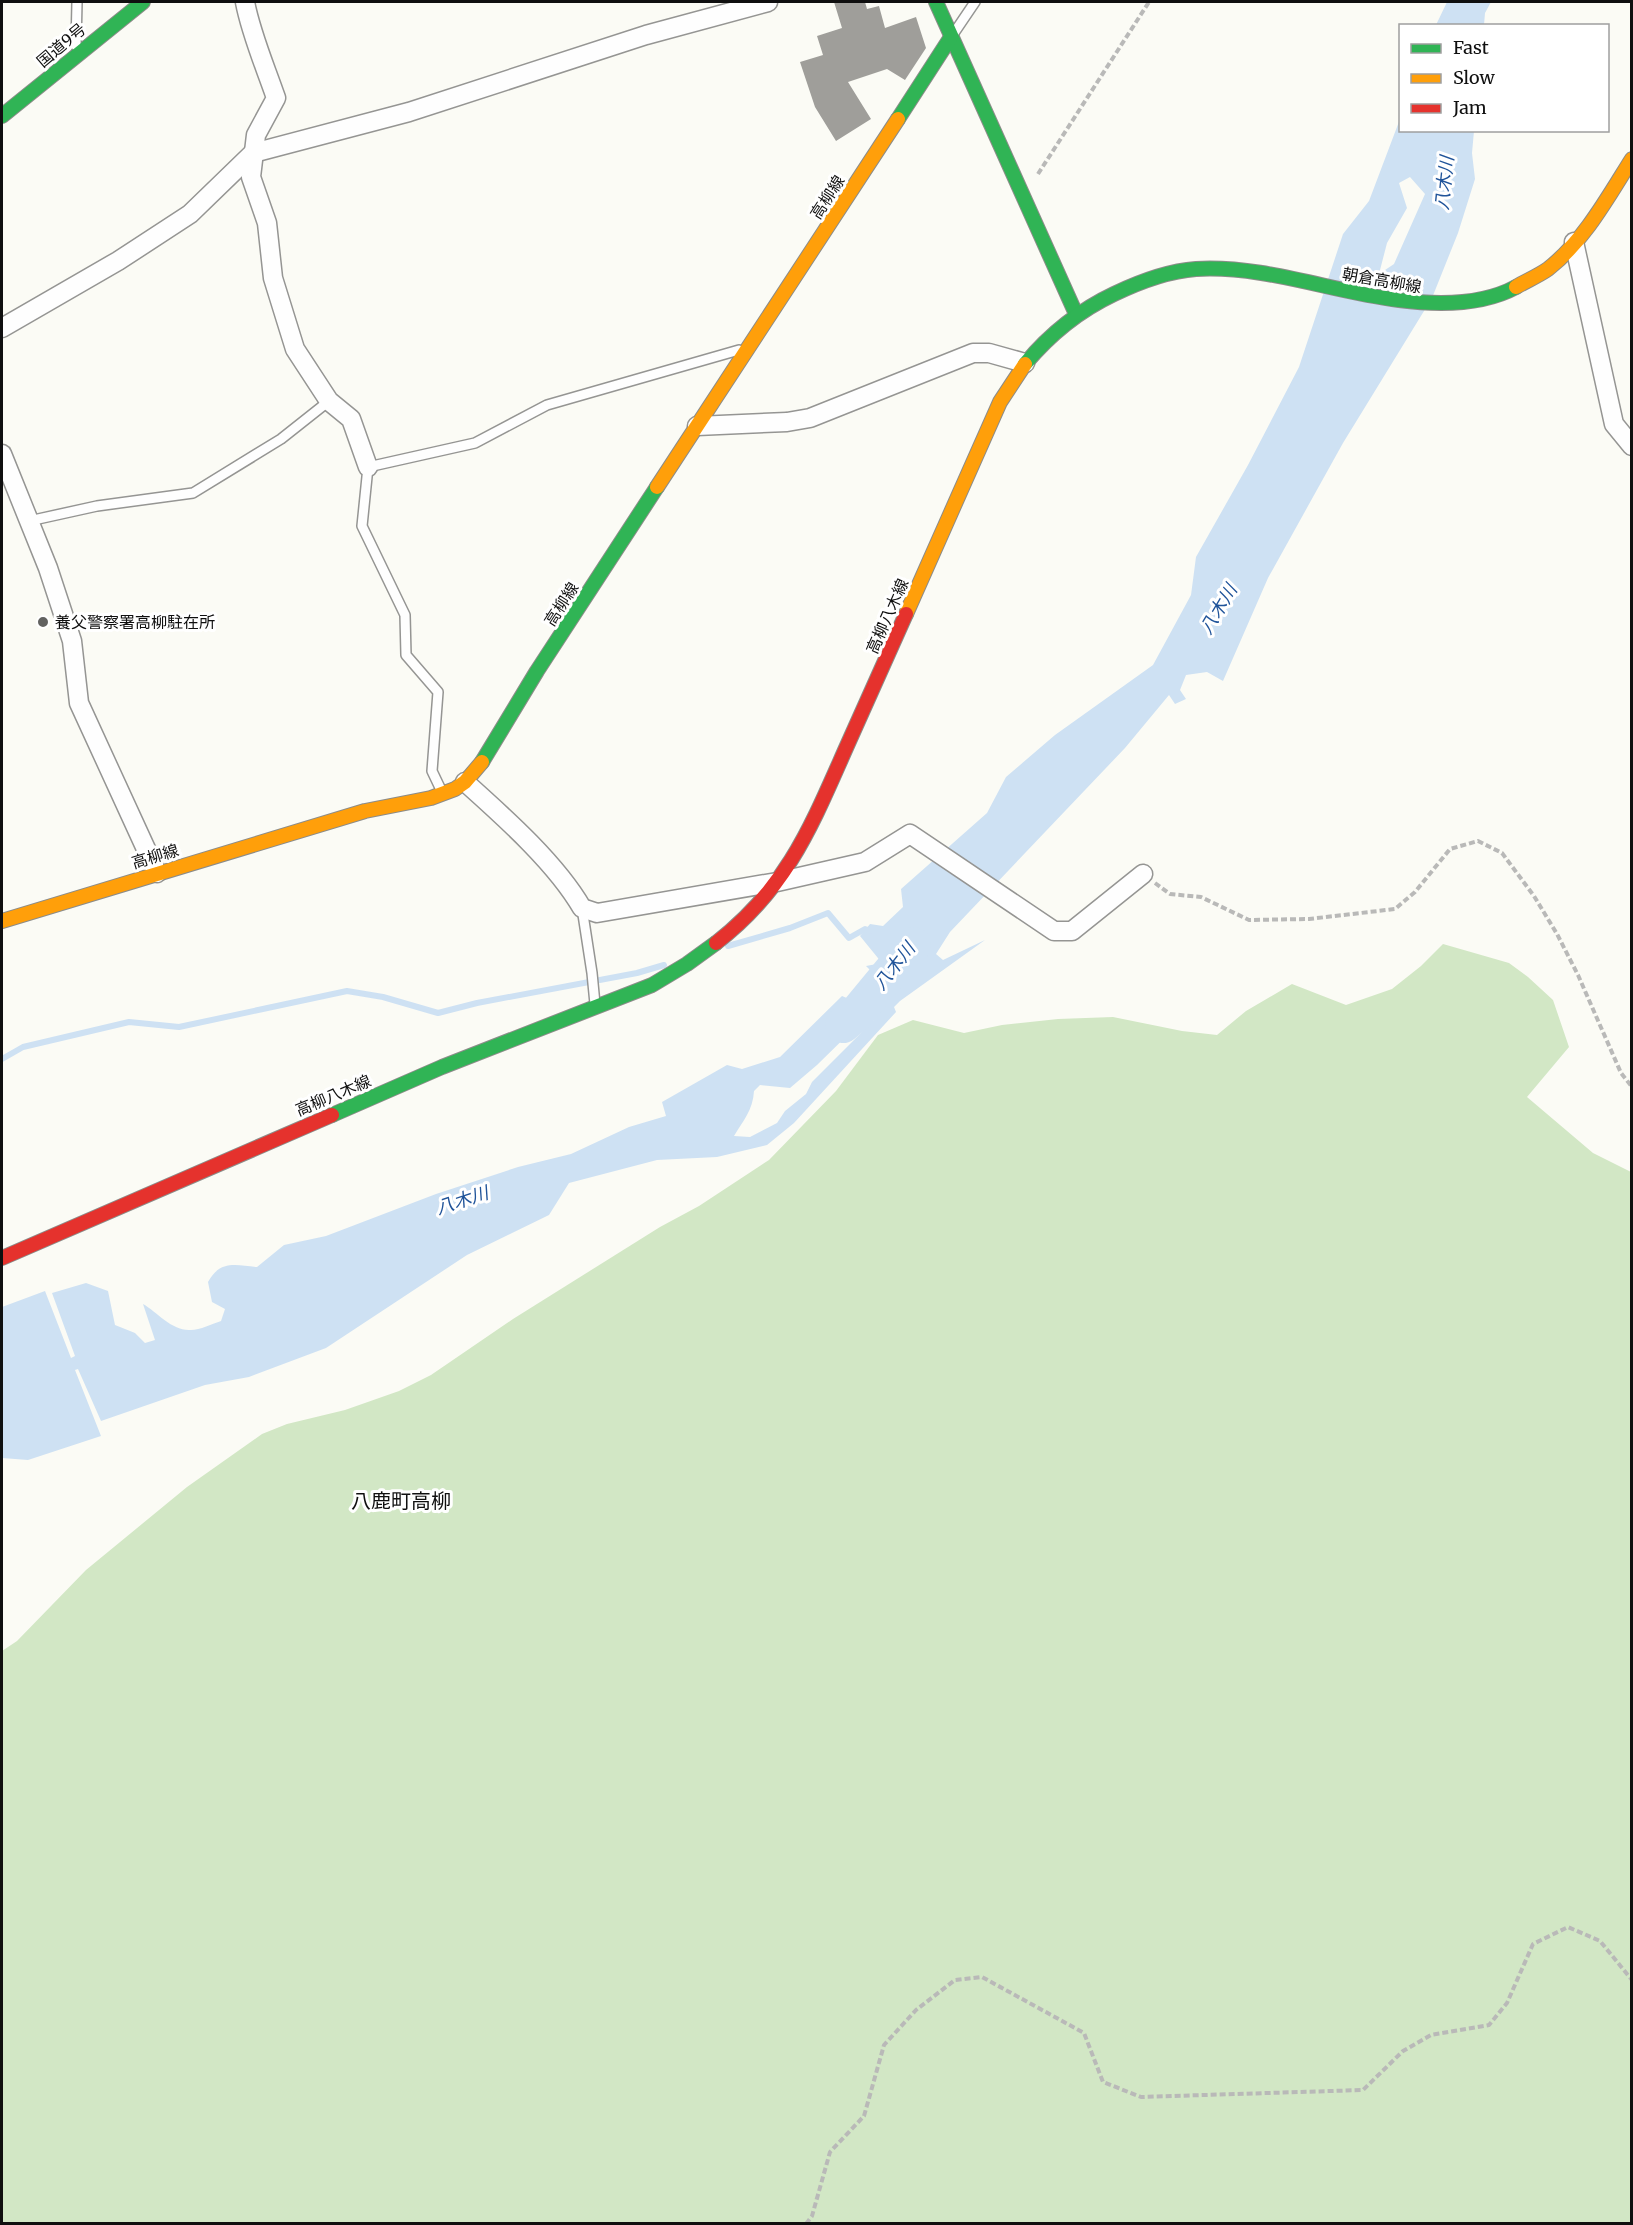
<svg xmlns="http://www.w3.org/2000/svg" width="1633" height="2225" viewBox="0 0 1633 2225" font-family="Merriweather,'Noto Sans JP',serif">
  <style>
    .forest { fill: #d2e7c5 }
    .water { fill: #cee1f3; fill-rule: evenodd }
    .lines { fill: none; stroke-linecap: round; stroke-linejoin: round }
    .stream { stroke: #cee1f3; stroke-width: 6 }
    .river { stroke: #cee1f3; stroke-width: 36 }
    .building { fill: #9f9e9a }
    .lane-casing { stroke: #959593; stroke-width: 12 }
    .street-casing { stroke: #959593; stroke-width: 21 }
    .fast-casing { stroke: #8c8c89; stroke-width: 16 }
    .slow-casing { stroke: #8c8c89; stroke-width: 16 }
    .jam-casing { stroke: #8c8c89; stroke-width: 16 }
    .path { stroke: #b9b9b8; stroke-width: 4; stroke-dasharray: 6 3; stroke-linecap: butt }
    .lane { stroke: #fefefe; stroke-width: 9 }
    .street { stroke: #fefefe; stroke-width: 18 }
    .fast { stroke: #30b455; stroke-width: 14 }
    .slow { stroke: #ff9f0a; stroke-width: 14 }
    .jam { stroke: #e5322d; stroke-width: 14 }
    .poi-dot { fill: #626260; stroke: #fff; stroke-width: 2 }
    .labels { text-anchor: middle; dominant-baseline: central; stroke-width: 6; stroke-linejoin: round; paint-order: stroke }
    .street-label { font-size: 16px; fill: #0f0f0f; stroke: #fff }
    .poi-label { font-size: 16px; fill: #0f0f0f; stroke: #fff; text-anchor: start }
    .water-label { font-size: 18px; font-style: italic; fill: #20549a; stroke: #fff }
    .quarter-label { font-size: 20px; fill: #0f0f0f; stroke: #fff }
  </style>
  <rect width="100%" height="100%" fill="#fbfbf5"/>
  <path class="forest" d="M1443,944L1509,963L1528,977L1553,1000L1569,1047L1527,1097L1593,1153L1631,1172V2223H2V1651L17,1641L86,1570L187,1487L262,1434L287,1424L345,1410L399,1391L431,1375L513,1319L660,1227L699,1206L769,1160L836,1091L878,1035L913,1020L964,1033L1002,1025L1058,1019L1113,1017L1182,1031L1217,1035L1246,1011L1292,984L1346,1005L1392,989L1421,966Z"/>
  <g class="water">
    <path d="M1447,2H1491L1485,13L1484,25H1436Z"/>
    <path d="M1400,119V130L1474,131L1472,153L1475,179L1458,233L1432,298L1343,443L1268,578L1223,681L1207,672L1186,675L1180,690L1186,699L1175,704L1169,695L1125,748L950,932L936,954L943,960L985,940L900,1001L894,1007L896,1012L794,1123L767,1145L717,1157L657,1160L569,1183L549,1215L467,1255L326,1348L249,1377L205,1385L101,1421L78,1369L75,1370L101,1436L28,1460L2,1458V1307L45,1291L71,1358L75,1356L52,1293L86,1283L108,1291L115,1325L135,1333L145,1343L155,1340L143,1304C157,1312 171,1330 189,1330C198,1331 212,1324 221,1321L225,1309L212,1302L208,1282C220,1260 235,1265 257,1267L284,1245L326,1236L436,1194L518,1167L571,1154L629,1127L666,1116L662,1102L727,1065L742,1069L780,1057L842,996L849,999L860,987L869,992L875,989L888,1001L894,994L866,966L882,963L860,936L870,924L883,926L903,907L901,889L987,813L1006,777L1055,735L1153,665L1191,595L1196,557L1248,465L1299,367L1343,234L1369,201ZM1410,177L1425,194L1394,264L1379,274L1387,243L1407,208L1399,183ZM867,1016L874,1020L812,1082L806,1094L785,1111L777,1123L750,1137L734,1136C743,1121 753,1110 754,1091L760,1085L790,1088L817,1065Z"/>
  </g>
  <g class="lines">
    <g class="stream">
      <path d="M728,946L790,928L828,913L849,938L865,929L871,931"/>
      <path d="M2,1059L23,1047L129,1022L179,1027L347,991L383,997L438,1013L477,1003L637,973L664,965"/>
    </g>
    <path class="river" d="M843,1025L856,1014L913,945"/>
  </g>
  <path class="building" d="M834,2H865L867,9L879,6L885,28L916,17L926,48L905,80L887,69L848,82L871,119L836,141L815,107L800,62L823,55L817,36L842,28Z"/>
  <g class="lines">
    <defs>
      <g id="lane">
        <path d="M954,33L975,2"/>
        <path d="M76,46L77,2"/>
        <path d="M29,521L97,506L193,493L281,439L329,401"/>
        <path d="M442,792L432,771L438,692L406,655L405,615L362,526L368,467L475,443L547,405L739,350"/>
        <path d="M582,908L592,973L595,1004"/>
      </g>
      <g id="street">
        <path d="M245,2C251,34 265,66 276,98L256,135L251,177L267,223L273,278L295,349L329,401L351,419L368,467"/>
        <path d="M1574,242L1614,424L1632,446"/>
        <path d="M2,328L118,261L190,214L253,153L409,112L646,35L768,2"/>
        <path d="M697,426L787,422L810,418L973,353H989L1025,363"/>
        <path d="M2,454L48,568L72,641L79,703L157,873"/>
        <path d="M465,782C504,817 556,863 582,908L597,913L777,882L865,862L910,834L1054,931H1072L1143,874"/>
      </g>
      <g id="fast">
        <path d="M936,2L1076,314"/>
        <path d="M2,116L143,2"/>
        <path d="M898,119L951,37"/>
        <path d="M1025,364C1050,334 1078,311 1114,294C1139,282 1168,271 1196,269C1265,265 1332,292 1399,300C1437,305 1481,306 1516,287"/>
        <path d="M482,762L537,671L657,487"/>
        <path d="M332,1115L442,1067L652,985L687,964L716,943"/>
      </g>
      <g id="slow">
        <path d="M1516,287C1526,281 1538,276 1548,269C1584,241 1608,197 1632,159"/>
        <path d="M657,487L898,119"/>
        <path d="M906,614L1000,402L1025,364"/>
        <path d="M2,921L365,811L431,798L455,789L465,782L482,762"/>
      </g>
      <g id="jam">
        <path d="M716,943C787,888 811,827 846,748C866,704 886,659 906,614"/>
        <path d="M2,1258L332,1115"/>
      </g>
    </defs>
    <use href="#lane" class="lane-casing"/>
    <use href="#street" class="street-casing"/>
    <use href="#fast" class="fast-casing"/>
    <use href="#slow" class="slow-casing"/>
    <use href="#jam" class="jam-casing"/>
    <g class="path">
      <path d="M1038,174L1149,2"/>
      <path d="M1155,883L1170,894L1201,897L1249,920L1309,919L1395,909L1415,892L1450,849L1478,841L1502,853L1534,896L1557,934L1578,975L1621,1073L1632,1087"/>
      <path d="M806,2224L812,2216L830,2152L864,2116L884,2045L916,2010L955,1980L982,1977L1084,2033L1103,2082L1141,2097L1363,2090L1403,2051L1431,2035L1489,2025L1507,2003L1533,1944L1568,1927L1600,1941L1632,1980"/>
    </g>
    <use href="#lane" class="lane"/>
    <use href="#street" class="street"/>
    <use href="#fast" class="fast"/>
    <use href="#slow" class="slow"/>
    <use href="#jam" class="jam"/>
  </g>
  <circle class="poi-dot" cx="43" cy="622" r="6"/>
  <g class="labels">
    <g class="street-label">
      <text transform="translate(61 45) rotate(-40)">国道9号</text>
      <text transform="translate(827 197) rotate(-57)">高柳線</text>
      <text transform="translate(1382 280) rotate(10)">朝倉高柳線</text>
      <text transform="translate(561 604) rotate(-57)">高柳線</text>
      <text transform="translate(887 616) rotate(-66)">高柳八木線</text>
      <text transform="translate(155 856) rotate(-17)">高柳線</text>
      <text transform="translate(333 1095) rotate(-23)">高柳八木線</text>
    </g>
    <g class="poi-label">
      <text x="55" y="622">養父警察署高柳駐在所</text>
    </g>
    <g class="water-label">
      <text transform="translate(1444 183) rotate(-84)">八木川</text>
      <text transform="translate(1218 609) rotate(-59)">八木川</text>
      <text transform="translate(894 966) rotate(-52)">八木川</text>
      <text transform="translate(462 1200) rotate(-18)">八木川</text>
    </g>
    <g class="quarter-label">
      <text x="401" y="1500">八鹿町高柳</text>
    </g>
  </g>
  <rect width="1633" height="2225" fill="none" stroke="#0f0f0f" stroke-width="6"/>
  <rect x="1399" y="24" width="210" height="108" fill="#ffffff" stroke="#9f9f9f" stroke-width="1.5"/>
  <rect x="1411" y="44" width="30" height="9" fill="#30b455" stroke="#9f9f9f" stroke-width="1.5"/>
  <text x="1453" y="54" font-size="18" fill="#0f0f0f">Fast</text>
  <rect x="1411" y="74" width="30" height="9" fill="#ff9f0a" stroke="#9f9f9f" stroke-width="1.5"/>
  <text x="1453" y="84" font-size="18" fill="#0f0f0f">Slow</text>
  <rect x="1411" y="104" width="30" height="9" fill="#e5322d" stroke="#9f9f9f" stroke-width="1.5"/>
  <text x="1453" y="114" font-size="18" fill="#0f0f0f">Jam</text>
</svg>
